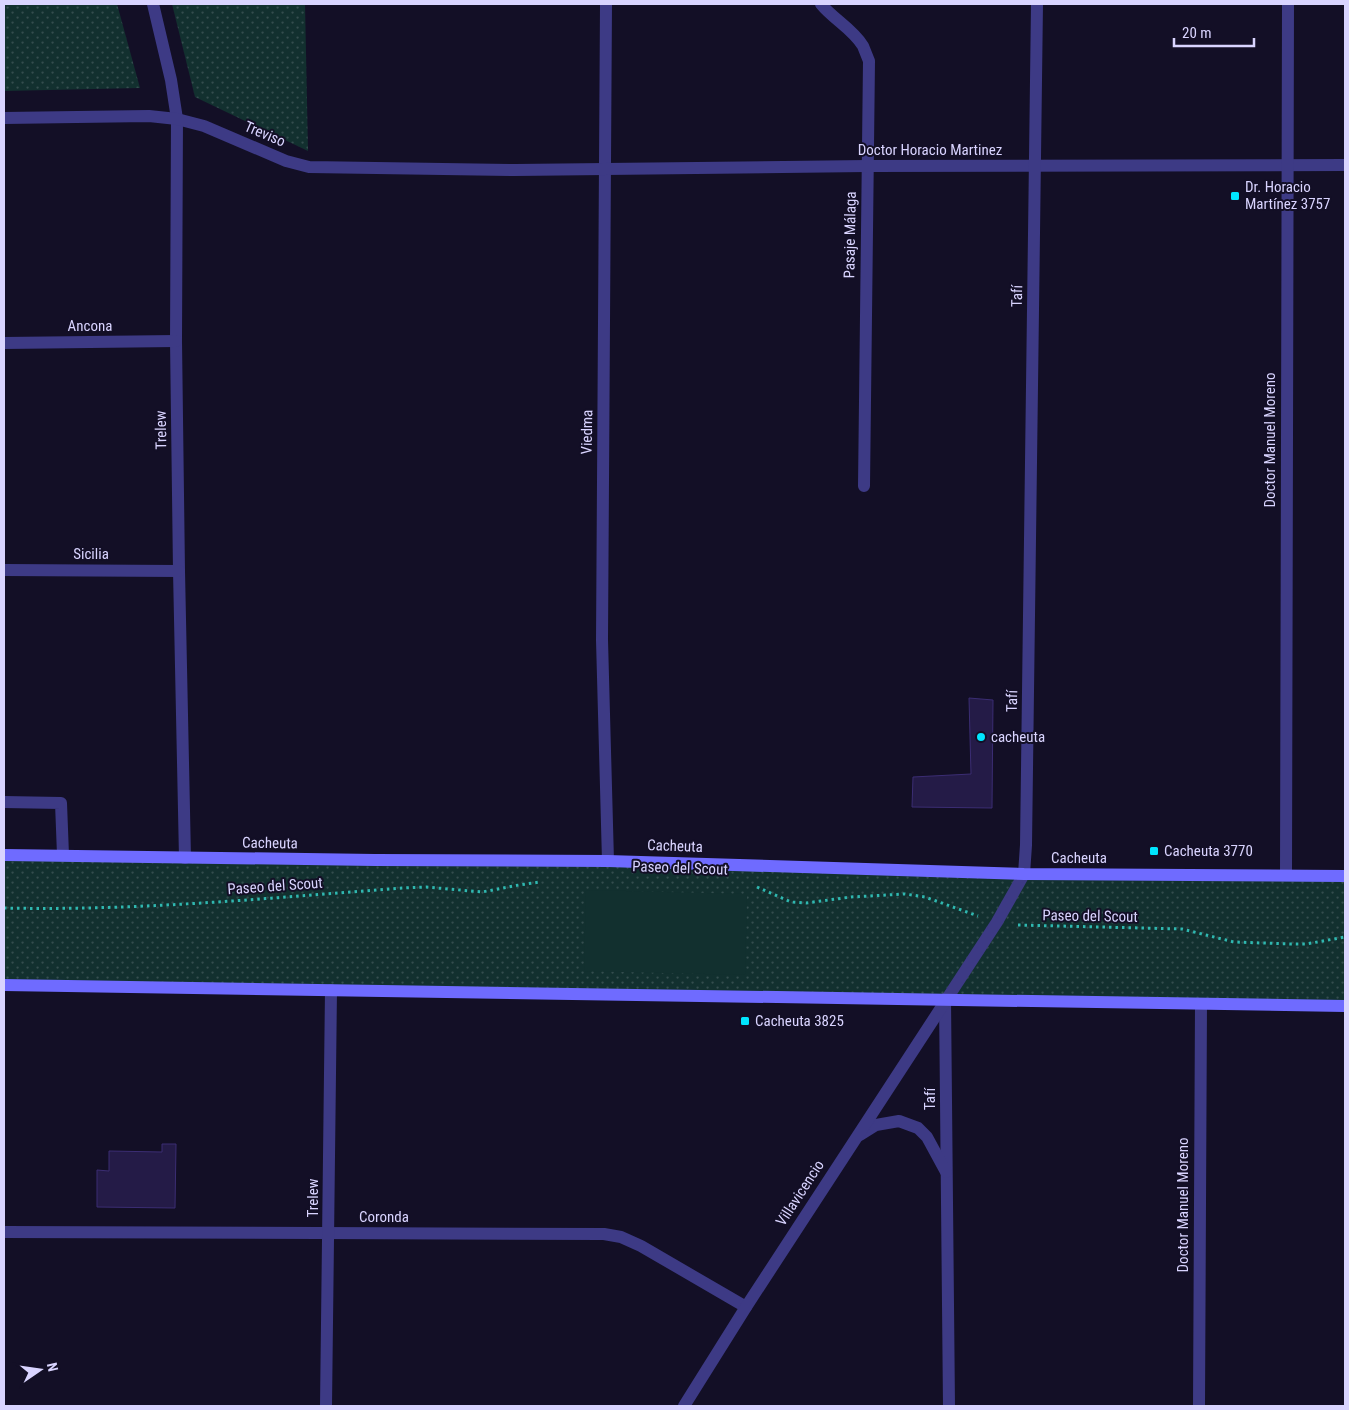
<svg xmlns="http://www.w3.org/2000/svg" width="1349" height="1410" viewBox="0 0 1349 1410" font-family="'Roboto Condensed',sans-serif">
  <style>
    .park { fill: url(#park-dots) }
    .garden { fill: #12302f }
    .building { fill: #241b47; stroke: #3b2d73 }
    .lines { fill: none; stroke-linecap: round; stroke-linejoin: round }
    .path { stroke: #2fb8b0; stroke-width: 3; stroke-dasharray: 2.5 4; stroke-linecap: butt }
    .lane { stroke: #3d3a85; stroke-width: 12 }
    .street { stroke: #3d3a85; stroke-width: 12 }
    .secondary { stroke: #6f6bff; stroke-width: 12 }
    .poi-dot { fill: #00e5ff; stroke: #130f26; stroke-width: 2 }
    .labels { text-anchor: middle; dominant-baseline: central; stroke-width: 4; stroke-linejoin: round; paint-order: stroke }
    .street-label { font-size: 15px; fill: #d9d4ff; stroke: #130f26 }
    .poi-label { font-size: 15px; fill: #d9d4ff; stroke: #130f26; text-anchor: start }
  </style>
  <defs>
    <pattern id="park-dots" width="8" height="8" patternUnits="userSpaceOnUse" patternTransform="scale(1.25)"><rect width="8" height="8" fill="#12302f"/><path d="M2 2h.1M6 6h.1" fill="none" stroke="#344d4e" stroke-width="1.8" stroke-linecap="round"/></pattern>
  </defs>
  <rect width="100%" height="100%" fill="#130f26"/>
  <g class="park">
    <path d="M4,4H117L140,88L4,91Z"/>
    <path d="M172,4H305L308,151L195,97Z"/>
    <path d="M4,855L1345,876V1006L4,985Z"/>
  </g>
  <path class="garden" d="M586,890L747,894L745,975L584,971Z"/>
  <g class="building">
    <path d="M969,698L993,700L992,808L912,807L913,777L971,774Z"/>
    <path d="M162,1144H176L175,1208L97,1207V1170L109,1171V1151L162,1152Z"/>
  </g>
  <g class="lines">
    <g class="path">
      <path d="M757,887L791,902L806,903L851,897L905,894L925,897L978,916"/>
      <path d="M4,908C137,911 270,898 402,888L426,887L482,892L519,885L540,882"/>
      <path d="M1018,925L1182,929L1234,942L1291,944H1306L1345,937"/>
    </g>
    <path class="lane" d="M821,4C833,19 853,29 863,46C865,51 867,56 869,61L864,486"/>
    <g class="street">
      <path d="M153,4L171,80L177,119L176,341L179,571L185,858"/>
      <path d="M606,4L602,640L608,861"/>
      <path d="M4,118L149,116L177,119L204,126L286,161L309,167L515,170L867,166L1345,165"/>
      <path d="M4,343L176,341"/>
      <path d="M4,570L179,571"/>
      <path d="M4,802L61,803L63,855"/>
      <path d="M1286,875L1288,4"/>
      <path d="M945,999L949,1406"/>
      <path d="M860,1135L876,1125L899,1121L918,1128L927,1137L946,1172"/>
      <path d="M4,1232L604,1234L621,1237L641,1246L746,1307"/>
      <path d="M326,1406L331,990"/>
      <path d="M684,1406L746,1307L997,922L1024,874L1026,845L1037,4"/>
      <path d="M1199,1406L1201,1004"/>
    </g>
    <g class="secondary">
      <path d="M4,855L375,860L608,861L1024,874L1345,876"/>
      <path d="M4,985L1345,1006"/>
    </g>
  </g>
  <g class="poi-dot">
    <rect x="1230" y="191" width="10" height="10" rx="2.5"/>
    <circle cx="981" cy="737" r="5"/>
    <rect x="1149" y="846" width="10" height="10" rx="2.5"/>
    <rect x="740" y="1016" width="10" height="10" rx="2.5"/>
  </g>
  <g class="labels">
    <g class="street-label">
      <text transform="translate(265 134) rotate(23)">Treviso</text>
      <text x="930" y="150">Doctor Horacio Martinez</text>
      <text transform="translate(850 235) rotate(-89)">Pasaje Málaga</text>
      <text transform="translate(1017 296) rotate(-89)">Tafí</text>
      <text x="90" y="326">Ancona</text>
      <text transform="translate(161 430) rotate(-91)">Trelew</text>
      <text transform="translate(587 432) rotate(-89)">Viedma</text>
      <text transform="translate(1270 440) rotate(-90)">Doctor Manuel Moreno</text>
      <text x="91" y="554">Sicilia</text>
      <text transform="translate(1012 701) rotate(-89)">Tafí</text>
      <text transform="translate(270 843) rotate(1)">Cacheuta</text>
      <text transform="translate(675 846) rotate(2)">Cacheuta</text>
      <text x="1079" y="858">Cacheuta</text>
      <text transform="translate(680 868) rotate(2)">Paseo del Scout</text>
      <text transform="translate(275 886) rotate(-4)">Paseo del Scout</text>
      <text transform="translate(1090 916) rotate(1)">Paseo del Scout</text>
      <text transform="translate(930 1099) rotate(-90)">Tafí</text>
      <text transform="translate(800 1193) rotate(-57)">Villavicencio</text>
      <text transform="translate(313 1198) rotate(-90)">Trelew</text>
      <text transform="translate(1183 1205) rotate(-90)">Doctor Manuel Moreno</text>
      <text x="384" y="1217">Coronda</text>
    </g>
    <g class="poi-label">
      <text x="1245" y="187">Dr. Horacio<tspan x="1245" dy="17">Martínez 3757</tspan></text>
      <text x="991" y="737">cacheuta</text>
      <text x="1164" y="851">Cacheuta 3770</text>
      <text x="755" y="1021">Cacheuta 3825</text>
    </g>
  </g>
  <rect width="1349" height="1410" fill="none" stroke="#d9d4ff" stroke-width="10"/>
  <g transform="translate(40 1370) rotate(77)" stroke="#130f26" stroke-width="4" paint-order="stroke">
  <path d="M0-4L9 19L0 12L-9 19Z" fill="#d9d4ff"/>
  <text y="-8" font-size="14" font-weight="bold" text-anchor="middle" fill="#d9d4ff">N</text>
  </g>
  <path d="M1174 38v8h80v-8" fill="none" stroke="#d9d4ff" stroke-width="2.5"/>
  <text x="1182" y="38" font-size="15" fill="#d9d4ff" stroke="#130f26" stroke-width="4" paint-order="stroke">20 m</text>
</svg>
